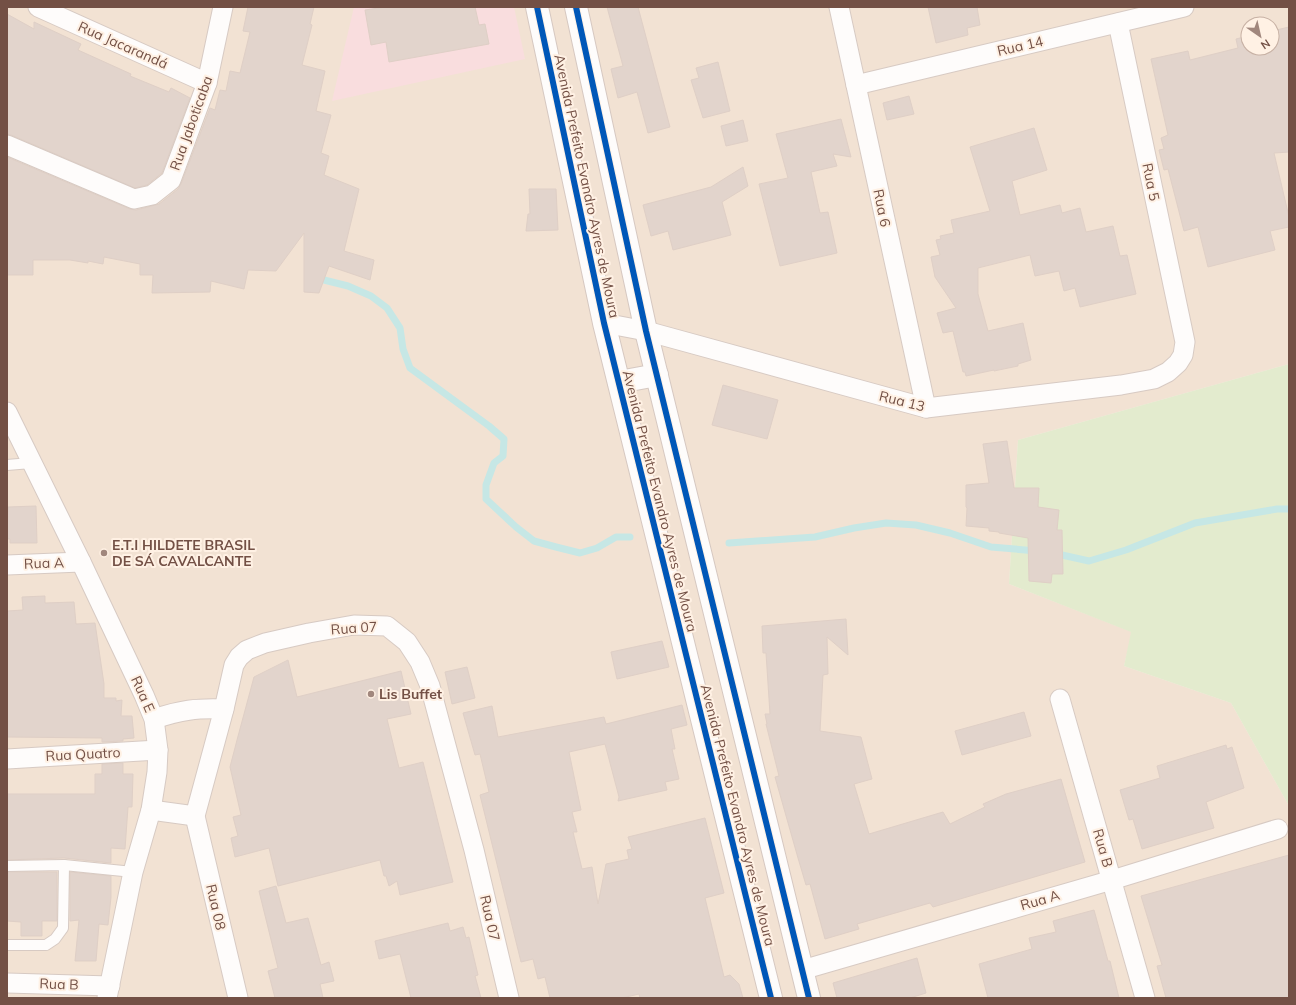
<svg xmlns="http://www.w3.org/2000/svg" width="1296" height="1005" viewBox="0 0 1296 1005" font-family="Mulish,sans-serif">
  <style>
    .residential { fill: #f2e2d3; fill-rule: evenodd }
    .medical { fill: #f9ddde }
    .green { fill: #e3ebce }
    .lines { fill: none; stroke-linecap: round; stroke-linejoin: round }
    .stream { stroke: #c6e7e5; stroke-width: 7 }
    .building { fill: #e2d4cc; stroke: #dfcfc6 }
    .lane-casing { stroke: #d7cac3; stroke-width: 12 }
    .street-casing { stroke: #d7cac3; stroke-width: 21 }
    .secondary-casing { stroke: #d6c8c1; stroke-width: 24 }
    .lane { stroke: #fefcfb; stroke-width: 10 }
    .street { stroke: #fefcfb; stroke-width: 19 }
    .secondary { stroke: #fefcfb; stroke-width: 22 }
    .cycleway-casing { stroke: #fff1e4; stroke-width: 8 }
    .cycleway { stroke: #0057b8; stroke-width: 6 }
    .poi-dot { fill: #a1877d; stroke: #fff1e4; stroke-width: 1.5 }
    .labels { text-anchor: middle; dominant-baseline: central; stroke-width: 4; stroke-linejoin: round; paint-order: stroke }
    .street-label { font-size: 14px; fill: #735045; stroke: #fff1e4 }
    .poi-label { font-size: 14px; font-weight: bold; fill: #735045; stroke: #fff1e4; text-anchor: start }
  </style>
  <rect width="100%" height="100%" fill="#f6ede4"/>
  <path class="residential" d="M7,7H1289V364L1018,440L1009,584L1132,632L1124,666L1231,703L1289,806V998H7ZM1248,24H1272V48H1248Z"/>
  <path class="medical" d="M354,7H514L525,59L332,101Z"/>
  <path class="green" d="M1289,364V806L1231,703L1124,666L1131,632L1009,584L1018,440Z"/>
  <g class="lines">
    <g class="stream">
      <path d="M316,278L348,286L371,296L387,308L400,328L403,349L410,368L489,426L504,439L503,456L494,463L486,485V499L516,527L534,541L556,547L580,553L597,548L616,537H630"/>
      <path d="M729,543L815,537L854,528L886,523L916,525L950,533L991,547L1037,551"/>
      <path d="M1053,553L1089,561L1126,550L1195,523L1277,509H1289"/>
    </g>
  </g>
  <g class="building">
    <path d="M248,7H314L310,24L312,25L302,65L325,71L316,111L331,115L321,153L329,156L324,175L359,189L344,251L374,260L370,280L329,266L319,293L304,292V233L276,271L248,270L244,289L211,281L210,292L152,293L153,275H140V264L104,257L103,264L88,261V263L70,260H33V275H7V157L130,209L136,210L159,204L178,189L181,184L210,108L215,110L220,90L226,91L230,71L240,73L250,32L243,31Z"/>
    <path d="M385,7H475L479,25L485,24L489,44L389,62L386,42L371,45L365,10Z"/>
    <path d="M607,7H638L670,127L648,133L637,92L618,98L611,69L623,66Z"/>
    <path d="M928,7H977L980,25L967,28L968,35L936,43Z"/>
    <path d="M7,14L34,29V22L81,44L78,50L131,74L130,76L169,92L171,88L190,98L162,173L147,185L135,188L11,135L7,134Z"/>
    <path d="M1289,27V152L1274,153L1289,217V227L1270,231L1275,250L1208,267L1198,227L1184,231L1168,169L1164,170L1159,150L1164,149L1161,138L1168,135L1151,59L1188,51L1190,60L1238,48L1236,39L1248,36V48H1272V31Z"/>
    <path d="M718,62L730,111L703,118L691,80L699,78L696,68Z"/>
    <path d="M909,96L914,114L887,120L883,103Z"/>
    <path d="M841,119L851,157L833,154L837,166L811,172L820,213L828,212L837,253L780,266L759,184L788,178L776,134Z"/>
    <path d="M743,120L748,141L726,146L721,126Z"/>
    <path d="M1034,128L1047,170L1012,181L1020,215L1060,205L1062,213L1080,208L1086,232L1113,226L1120,256L1127,255L1136,294L1080,307L1075,288L1064,291L1059,271L1035,276L1030,255L978,268V294L988,331L1023,323L1031,360L1018,364V366L994,371V370L966,376L965,372H963L953,331L943,333L937,313L956,308L935,277L931,257L940,255L936,240L941,239L940,236L954,233L951,220L990,211L970,147Z"/>
    <path d="M743,167L748,186L722,202L731,235L673,250L668,231L651,236L643,205L711,187Z"/>
    <path d="M529,189H556L558,230L526,231L528,214H530Z"/>
    <path d="M723,385L778,400L767,439L712,425Z"/>
    <path d="M1007,441L1014,488H1039L1038,507L1059,510L1057,530H1062L1063,574H1052L1051,583L1029,581L1028,538L999,533V532L989,531V528L966,526L967,508L966,507V485L989,483L983,444Z"/>
    <path d="M36,506L37,543H10V539H7L8,507Z"/>
    <path d="M45,596V603L74,602L76,624L95,623L104,684V698H116V701L122,700L121,716H132L134,738L123,739V741L102,742V738L7,737V611L23,610L22,597Z"/>
    <path d="M846,619L848,655L827,637L828,674L823,675L820,731L861,737L872,779L854,784L869,834L943,812L950,824L985,807L983,804L1006,794L1061,779L1085,862L933,907L930,903L857,924L859,929L825,939L810,884L806,885L798,858L775,777L779,776L766,724H767L765,714H770L766,653H763L762,626Z"/>
    <path d="M662,641L669,667L617,679L611,652Z"/>
    <path d="M288,660L297,697L401,671L411,714L387,719L399,768L423,762L453,882L400,895L397,881L389,886L386,876H384L380,860L278,886L269,848L235,857L231,838L238,836L233,817L241,815L230,767L237,740L254,677Z"/>
    <path d="M467,667L475,698L452,704L445,672Z"/>
    <path d="M682,705L687,725L671,729L675,749H672L679,779L665,782L667,790L618,801L619,797L605,744L569,752L581,810L572,812L577,832H573L582,869L592,867L598,904L606,864L629,859L627,850L632,849L628,837L705,818L724,893L705,898L724,977L730,975L739,984L743,998H640L639,994L622,998H550L545,977L538,979L533,959L521,962L480,795L489,792L480,754L475,755L463,713L492,706L498,737L604,717L606,724Z"/>
    <path d="M1024,712L1031,736L962,755L955,731Z"/>
    <path d="M1226,745L1227,749L1232,747L1244,788L1206,802L1214,828L1142,849L1133,819L1129,820L1120,790L1160,778L1157,766Z"/>
    <path d="M123,763V774H133L132,807H128L125,849L111,848V863L64,858L7,860V794H95V774H102V764Z"/>
    <path d="M1289,855V998H1166L1157,966L1162,965L1141,896Z"/>
    <path d="M7,872H57V921H42V936H21V922L7,921Z"/>
    <path d="M70,872L111,876V897L108,925L99,924L96,961H75L79,920L70,921Z"/>
    <path d="M276,886L286,923L308,918L321,965L329,962L334,981L320,984L323,998H275L268,971L278,968L259,891Z"/>
    <path d="M1094,910L1108,961H1110L1119,998H988L979,964L1032,949L1029,938L1056,932L1053,921Z"/>
    <path d="M448,923L450,931L463,927L466,938L469,937L478,975L475,976L481,998H411L400,954L379,959L375,941Z"/>
    <path d="M917,958L926,993L910,998H837L833,983Z"/>
  </g>
  <g class="lines">
    <defs>
      <g id="lane">
        <path d="M7,465L31,463"/>
        <path d="M7,866L64,865L133,872"/>
        <path d="M7,945H46L55,939L63,928L64,865"/>
      </g>
      <g id="street">
        <path d="M38,7L207,83"/>
        <path d="M839,7L926,408"/>
        <path d="M856,85L1184,7"/>
        <path d="M7,145L134,199L152,195L171,180L207,83L223,7"/>
        <path d="M604,323L646,331L926,408L1121,385L1154,379L1168,372L1178,363L1183,355L1185,342L1118,23"/>
        <path d="M7,412L81,562L144,695L154,719L158,750L157,772L151,810L133,872L107,998"/>
        <path d="M7,565L81,562"/>
        <path d="M1060,699L1145,998"/>
        <path d="M154,719C181,710 196,708 224,709"/>
        <path d="M7,759L158,750"/>
        <path d="M151,810L195,816"/>
        <path d="M802,970L1112,880L1278,829"/>
        <path d="M7,983L110,986"/>
        <path d="M238,998L195,816L224,709L234,665L239,657L247,650L265,643L309,633L354,625L387,626L407,642L420,662L430,686L474,850L509,998"/>
      </g>
      <g id="secondary">
        <path d="M537,7L604,323L771,998"/>
        <path d="M576,7L646,331L809,998"/>
        <path d="M619,382L657,375"/>
      </g>
    </defs>
    <use href="#lane" class="lane-casing"/>
    <use href="#street" class="street-casing"/>
    <use href="#secondary" class="secondary-casing"/>
    <use href="#lane" class="lane"/>
    <use href="#street" class="street"/>
    <use href="#secondary" class="secondary"/>
    <defs>
      <g id="cycleway">
        <path d="M537,7L604,323L771,998"/>
        <path d="M576,7L646,331L809,998"/>
      </g>
    </defs>
    <use href="#cycleway" class="cycleway-casing"/>
    <use href="#cycleway" class="cycleway"/>
  </g>
  <g class="poi-dot">
    <circle cx="104" cy="553" r="4"/>
    <circle cx="371" cy="694" r="4"/>
  </g>
  <g class="labels">
    <g class="street-label">
      <text transform="translate(123 45) rotate(24)">Rua Jacarandá</text>
      <text transform="translate(1020 46) rotate(-13)">Rua 14</text>
      <text transform="translate(191 123) rotate(-70)">Rua Jaboticaba</text>
      <text transform="translate(1151 182) rotate(78)">Rua 5</text>
      <text transform="translate(587 186) rotate(78)">Avenida Prefeito Evandro Ayres de Moura</text>
      <text transform="translate(882 208) rotate(78)">Rua 6</text>
      <text transform="translate(902 401) rotate(14)">Rua 13</text>
      <text transform="translate(660 501) rotate(76)">Avenida Prefeito Evandro Ayres de Moura</text>
      <text transform="translate(44 563) rotate(-2)">Rua A</text>
      <text transform="translate(354 628) rotate(-4)">Rua 07</text>
      <text transform="translate(143 694) rotate(66)">Rua E</text>
      <text transform="translate(83 754) rotate(-3)">Rua Quatro</text>
      <text transform="translate(738 815) rotate(76)">Avenida Prefeito Evandro Ayres de Moura</text>
      <text transform="translate(1103 848) rotate(74)">Rua B</text>
      <text transform="translate(1040 900) rotate(-16)">Rua A</text>
      <text transform="translate(216 907) rotate(77)">Rua 08</text>
      <text transform="translate(490 918) rotate(77)">Rua 07</text>
      <text transform="translate(59 984) rotate(2)">Rua B</text>
    </g>
    <g class="poi-label">
      <text x="112" y="545">E.T.I HILDETE BRASIL<tspan x="112" dy="16">DE SÁ CAVALCANTE</tspan></text>
      <text x="379" y="694">Lis Buffet</text>
    </g>
  </g>
  <rect width="1296" height="1005" fill="none" stroke="#735045" stroke-width="16"/>
  <g transform="translate(1260 36) rotate(146)"><circle r="19" fill="#fff1e4" stroke="#c7b1a4"/>
  <path d="M0-3L7 15L0 10L-7 15Z" fill="#a1877d"/>
  <text y="-6" font-size="11" font-weight="bold" text-anchor="middle" fill="#735045">N</text>
  </g>
</svg>
